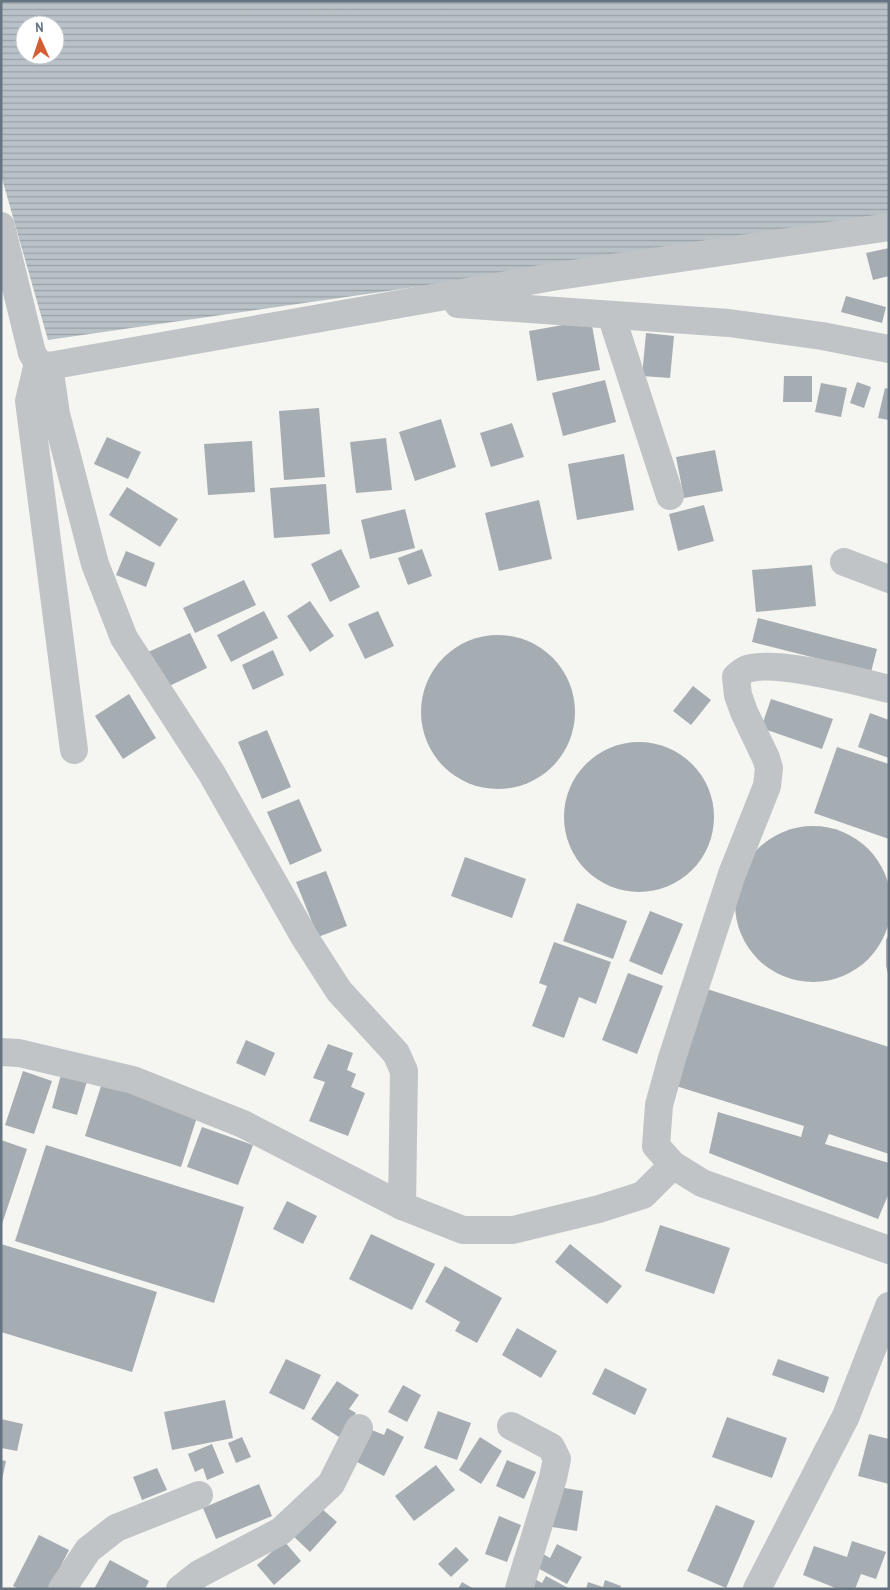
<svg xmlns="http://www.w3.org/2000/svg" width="890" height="1590" viewBox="0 0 890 1590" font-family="'Archivo Narrow',sans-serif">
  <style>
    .water { fill: url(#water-rules); fill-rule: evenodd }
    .building { fill: #a6adb2 }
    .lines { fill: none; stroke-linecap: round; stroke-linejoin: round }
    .minor { stroke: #c0c4c7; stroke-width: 28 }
  </style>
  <defs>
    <pattern id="water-rules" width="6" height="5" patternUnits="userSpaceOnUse" patternTransform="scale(1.25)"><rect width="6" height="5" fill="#b9c2c7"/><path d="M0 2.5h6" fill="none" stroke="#9aa2a7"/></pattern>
  </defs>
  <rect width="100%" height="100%" fill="#f5f5f2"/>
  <path class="water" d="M1,1H889V219L48,340L1,175ZM25,25H55V55H25Z"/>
  <g class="building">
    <path d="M889,248V276L873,280L866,253Z"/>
    <path d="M846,296L886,307L882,323L841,312Z"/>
    <path d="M591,320L600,370L537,381L529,331Z"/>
    <path d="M646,333L674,336L670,378L642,376Z"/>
    <path d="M784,376H812V402H783Z"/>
    <path d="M605,380L616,422L563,436L552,393Z"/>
    <path d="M857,382L871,387L864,408L850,403Z"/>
    <path d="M821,383L847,388L841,417L815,412Z"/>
    <path d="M885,388L889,389V420L878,418Z"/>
    <path d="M319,408L325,477L284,480L279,411Z"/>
    <path d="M441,419L456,467L415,481L399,432Z"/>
    <path d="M512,423L524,457L491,467L480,433Z"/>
    <path d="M107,437L141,452L128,479L94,464Z"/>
    <path d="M386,438L392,490L356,493L350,442Z"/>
    <path d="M252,441L255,492L208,495L204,444Z"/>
    <path d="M715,450L723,491L684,498L676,457Z"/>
    <path d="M624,454L634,510L577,520L568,464Z"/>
    <path d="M326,484L330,534L274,538L270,488Z"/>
    <path d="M127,487L178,519L160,547L109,515Z"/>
    <path d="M539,500L552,559L499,571L485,513Z"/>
    <path d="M704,505L714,541L678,551L669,514Z"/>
    <path d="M405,509L415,548L370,559L361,520Z"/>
    <path d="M341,549L360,587L330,602L311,564Z"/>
    <path d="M422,549L432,576L408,585L398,558Z"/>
    <path d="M126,551L155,563L146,587L116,575Z"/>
    <path d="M812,565L816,606L756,612L752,570Z"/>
    <path d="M244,580L256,605L195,633L183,608Z"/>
    <path d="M310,601L334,636L310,652L287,616Z"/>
    <path d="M264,611L278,638L231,662L217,635Z"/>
    <path d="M378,611L394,646L365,659L348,624Z"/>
    <path d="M758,618L877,649L871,672L752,642Z"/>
    <path d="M190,633L207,668L163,689L146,653Z"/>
    <circle cx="498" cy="712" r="77"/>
    <path d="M273,650L284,675L253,690L242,665Z"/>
    <path d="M693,686L711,700L691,725L673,711Z"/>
    <path d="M129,694L156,738L123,759L95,716Z"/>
    <path d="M771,699L833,719L822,749L761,728Z"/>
    <path d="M870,713L889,720V758L858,747Z"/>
    <path d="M267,730L291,787L262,799L238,742Z"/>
    <circle cx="639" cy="817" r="75"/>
    <path d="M837,747L889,764V839L814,813Z"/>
    <path d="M299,799L322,851L290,865L267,812Z"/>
    <circle cx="813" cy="904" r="78"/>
    <path d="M465,857L526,879L512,918L451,896Z"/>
    <path d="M326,871L347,926L318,937L296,882Z"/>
    <path d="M577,903L627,921L613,959L563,941Z"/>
    <path d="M650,911L683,924L662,975L629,961Z"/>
    <path d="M889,934V974H888L886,966V940Z"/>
    <path d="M554,942L611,962L596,1004L579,997L564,1038L532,1026L547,986L539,983Z"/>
    <path d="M628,973L663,986L637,1054L602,1040Z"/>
    <path d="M707,989L889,1047V1154L829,1134L825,1144L889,1163V1193L878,1219L709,1153L718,1112L801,1137L804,1126L676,1086Z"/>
    <path d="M246,1040L275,1053L265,1076L236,1063Z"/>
    <path d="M328,1044L353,1053L347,1070L356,1074L351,1087L365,1093L348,1136L309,1121L325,1082L313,1078Z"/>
    <path d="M23,1071L52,1081L34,1134L5,1125Z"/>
    <path d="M62,1071L88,1078L77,1115L52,1108Z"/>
    <path d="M102,1083L198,1114L181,1167L85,1136Z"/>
    <path d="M202,1127L253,1145L238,1185L187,1167Z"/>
    <path d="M1,1140L27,1149L2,1224H1Z"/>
    <path d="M46,1145L244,1207L214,1303L15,1241Z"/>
    <path d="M287,1201L317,1216L303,1244L273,1229Z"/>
    <path d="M660,1225L730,1248L714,1294L645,1271Z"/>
    <path d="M371,1234L435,1264L412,1310L349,1279Z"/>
    <path d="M1,1244L157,1292L132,1372L1,1332Z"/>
    <path d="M570,1244L622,1286L607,1304L555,1262Z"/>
    <path d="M445,1266L502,1298L477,1343L455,1331L460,1322L425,1302Z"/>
    <path d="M517,1328L557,1351L541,1378L502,1355Z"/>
    <path d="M286,1359L321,1375L304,1410L269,1393Z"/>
    <path d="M778,1359L829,1377L824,1393L772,1375Z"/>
    <path d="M605,1368L647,1389L635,1415L592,1394Z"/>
    <path d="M337,1381L359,1395L349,1409L356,1413L339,1437L311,1419Z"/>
    <path d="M403,1385L421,1395L407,1422L388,1412Z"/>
    <path d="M225,1400L233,1438L172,1450L164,1412Z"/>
    <path d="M438,1411L471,1423L457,1460L424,1448Z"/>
    <path d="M727,1417L787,1438L772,1478L712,1457Z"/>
    <path d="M1,1419L23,1424L17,1451L1,1448Z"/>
    <path d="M387,1428L404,1437L384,1476L355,1461L372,1430L384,1435Z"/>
    <path d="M869,1434L889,1439V1484L858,1476Z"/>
    <path d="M242,1437L251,1457L236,1463L228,1443Z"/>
    <path d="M480,1437L502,1451L481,1484L459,1470Z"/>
    <path d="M212,1444L224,1473L207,1480L203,1468L195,1472L188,1454Z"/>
    <path d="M1,1460L6,1461L2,1480H1Z"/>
    <path d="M507,1460L536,1472L524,1499L496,1486Z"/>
    <path d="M436,1465L455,1490L414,1521L395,1496Z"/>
    <path d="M157,1468L167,1490L142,1500L133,1477Z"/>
    <path d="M259,1484L272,1516L216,1539L203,1508Z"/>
    <path d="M552,1486L583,1491L577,1531L546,1526Z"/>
    <path d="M716,1505L755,1521L726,1588L687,1571Z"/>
    <path d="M321,1508L337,1522L310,1552L291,1534Z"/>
    <path d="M499,1516L521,1525L507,1562L485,1554Z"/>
    <path d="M39,1535L69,1550L49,1589H19L13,1586Z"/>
    <path d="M284,1541L301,1561L274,1585L257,1565Z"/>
    <path d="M852,1541L886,1552L876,1579L861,1574L855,1589H838L803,1575L814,1546L847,1557Z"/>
    <path d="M557,1544L582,1557L567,1584L534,1566L541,1553L550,1558Z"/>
    <path d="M456,1547L469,1560L451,1577L438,1564Z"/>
    <path d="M110,1560L149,1581L145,1589H94Z"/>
    <path d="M546,1576L570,1589H525L531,1577L542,1583Z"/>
    <path d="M605,1580L621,1586L620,1589H586L588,1582L603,1587Z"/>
    <path d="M462,1582L474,1589H458Z"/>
  </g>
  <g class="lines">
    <g class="minor">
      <path d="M1,226L32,353L38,363L49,366L552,277L889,227"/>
      <path d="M458,304L729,323L822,336L889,349"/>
      <path d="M611,315L670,496"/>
      <path d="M38,363L29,401L74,750"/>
      <path d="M49,366L56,414L95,564L124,638L212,774L305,938L339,991L396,1053L404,1071L402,1206"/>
      <path d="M844,562L889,579"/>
      <path d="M889,689C860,682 771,658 745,670C742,671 738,675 736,677L738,695L744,712L766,758L769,768L767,786L732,874L672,1058L659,1105L656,1146L673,1165L702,1183L889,1250"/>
      <path d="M1,1052L19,1053L133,1080L243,1124L402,1206L463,1230H513L599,1209L643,1195L673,1165"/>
      <path d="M511,1426L551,1447L557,1459L553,1478L519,1589"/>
      <path d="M62,1589L88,1550L116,1528L199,1495"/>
      <path d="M180,1589L199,1574L281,1531L331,1484L359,1428"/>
      <path d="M757,1589L846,1416L889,1306"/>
    </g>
  </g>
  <rect width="890" height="1590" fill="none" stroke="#667481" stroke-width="5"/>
  <g transform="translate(40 40) rotate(357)"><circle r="24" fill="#ffffff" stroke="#c2c7cd"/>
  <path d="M0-4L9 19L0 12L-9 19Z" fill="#d65c31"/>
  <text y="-8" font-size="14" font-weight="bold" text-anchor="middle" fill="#667481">N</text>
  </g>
</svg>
